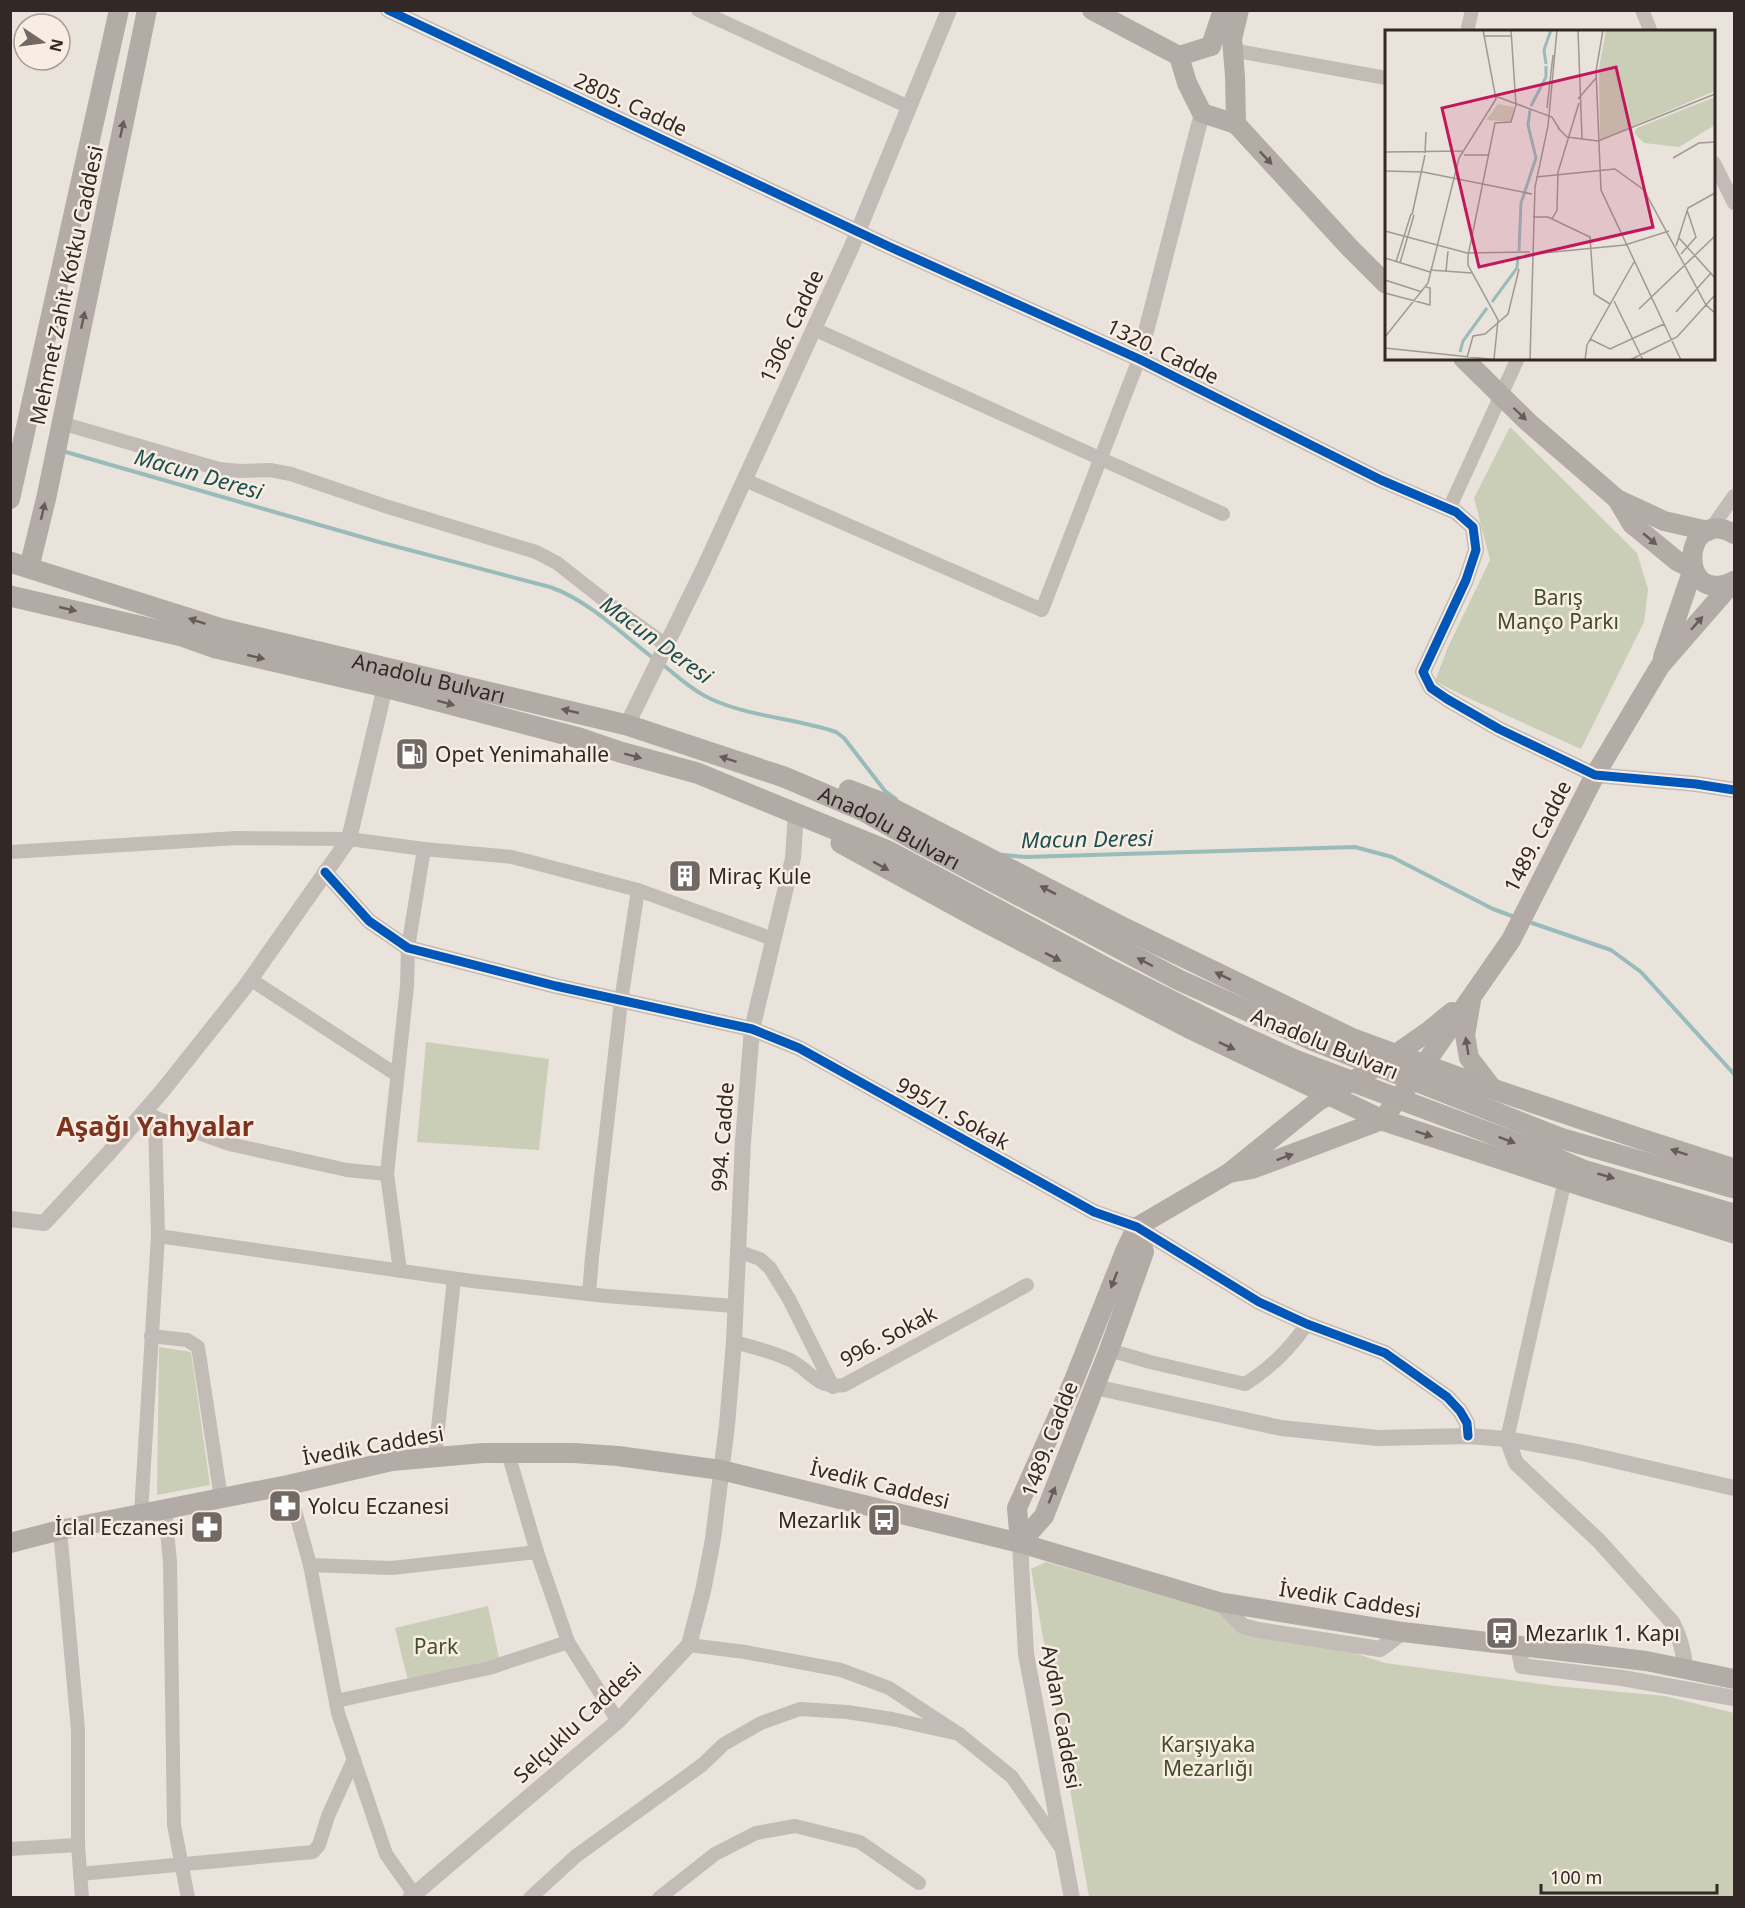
<svg xmlns="http://www.w3.org/2000/svg" width="1745" height="1908" viewBox="0 0 1745 1908" font-family="'Noto Sans',sans-serif">
  <style>
    .green { fill: #cbceb6 }
    .lines { fill: none; stroke-linecap: round; stroke-linejoin: round }
    .stream { stroke: #99bcba; stroke-width: 4 }
    .minor { stroke: #c2bbb6; stroke-width: 14 }
    .tertiary { stroke: #c2bbb6; stroke-width: 16 }
    .secondary { stroke: #b3aba6; stroke-width: 20 }
    .primary { stroke: #b1aaa5; stroke-width: 21 }
    .primary-bridge { stroke: #b1aaa5; stroke-width: 21 }
    .cycleway-casing { stroke: #f8ede2; stroke-width: 13 }
    .cycleway { stroke: #0057b8; stroke-width: 9 }
    .oneway { fill: #665c59 }
    .oneway2 { fill: #655c58 }
    .labels { text-anchor: middle; dominant-baseline: central; stroke-width: 5; stroke-linejoin: round; paint-order: stroke }
    .street-label { font-size: 21px; fill: #322825; stroke: #f8ede2 }
    .park-label { font-size: 21px; fill: #434f2a; stroke: #f8ede2 }
    .poi-label { font-size: 21px; fill: #322825; stroke: #f8ede2; text-anchor: start }
    .water-label { font-size: 22px; font-style: italic; fill: #1c5052; stroke: #f8ede2 }
    .district-label { font-size: 27px; font-weight: bold; fill: #7e3321; stroke: #f8ede2 }
    .inset-river { fill: none; stroke: #99bcba; stroke-width: 3 }
    .inset-road { fill: none; stroke: #a09893; stroke-width: 1.5 }
    .view { fill: #c2185b; fill-opacity: 0.15; stroke: #c2185b; stroke-width: 3 }
    .inset-edge { fill: none; stroke: #322825; stroke-width: 3 }
  </style>
  <rect width="100%" height="100%" fill="#e9e3dc"/>
  <g class="green">
    <path d="M1510,427L1637,553L1648,589L1644,622L1581,749L1464,696L1435,681L1448,647L1490,560L1474,498Z"/>
    <path d="M426,1042L549,1059L539,1150L417,1142Z"/>
    <path d="M159,1347L191,1352L210,1485L157,1495Z"/>
    <path d="M1046,1562L1277,1628L1385,1663L1556,1686L1665,1696L1734,1713V1897H1089L1031,1569Z"/>
    <path d="M488,1606L499,1658L408,1681L395,1628Z"/>
  </g>
  <g class="lines">
    <g class="stream">
      <path d="M66,452L379,542L550,587C588,600 622,634 653,658"/>
      <path d="M662,664C677,676 693,691 711,699C750,717 795,718 836,732L844,738L885,791L896,799"/>
      <path d="M1003,855L1025,857L1355,847L1392,857L1493,909L1512,916"/>
      <path d="M1532,923L1611,950L1641,972L1734,1074"/>
    </g>
    <g class="minor">
      <path d="M698,10L909,107"/>
      <path d="M1642,10L1651,32"/>
      <path d="M1467,32L1472,10"/>
      <path d="M1232,50L1386,78"/>
      <path d="M1714,163L1734,203"/>
      <path d="M814,329L1223,514"/>
      <path d="M61,423L219,469L240,471L270,470L291,474L385,506L536,552L557,563L613,607L666,645"/>
      <path d="M745,480L1042,610L1139,359"/>
      <path d="M1449,509L1518,358"/>
      <path d="M1710,530L1734,496"/>
      <path d="M10,852L237,838L349,839L424,849L512,857L638,890L773,939"/>
      <path d="M250,979L397,1075"/>
      <path d="M148,1115L229,1144L347,1170L387,1174"/>
      <path d="M158,1236L472,1281L606,1296L734,1306"/>
      <path d="M737,1251L760,1259L770,1268L789,1299L833,1387"/>
      <path d="M400,1271L387,1174L407,986L408,948L424,849"/>
      <path d="M589,1294L592,1257L621,1001L638,890"/>
      <path d="M151,1336L187,1340L198,1347L221,1498"/>
      <path d="M734,1342C753,1347 774,1352 792,1361C813,1373 817,1389 844,1385L1027,1285"/>
      <path d="M1109,1350L1150,1362L1245,1384C1271,1368 1290,1349 1307,1324"/>
      <path d="M1507,1439L1565,1180"/>
      <path d="M508,1453L537,1552L568,1642L618,1721"/>
      <path d="M435,1456L454,1279"/>
      <path d="M288,1485L310,1565L338,1713L386,1854L414,1894"/>
      <path d="M165,1509L170,1562L174,1825L188,1898"/>
      <path d="M141,1513L158,1236L155,1117"/>
      <path d="M60,1530L78,1730V1845L82,1898"/>
      <path d="M310,1565L391,1568L537,1552"/>
      <path d="M689,1645L745,1652L841,1670L889,1688L959,1734L1012,1777L1062,1849"/>
      <path d="M336,1701L489,1668L568,1642"/>
      <path d="M10,1849L78,1845"/>
      <path d="M80,1874L313,1852L319,1845L328,1816L354,1759"/>
      <path d="M530,1898L576,1856L702,1765L724,1744L761,1723L800,1709L847,1712L892,1719L959,1734"/>
      <path d="M659,1898L715,1854L756,1833L795,1826L860,1842L919,1883"/>
    </g>
    <g class="tertiary">
      <path d="M388,10L890,247L1139,359L1381,480L1456,512L1473,527L1476,550L1466,580L1423,672L1431,688L1447,699L1499,729L1595,775L1696,784L1734,790"/>
      <path d="M1139,359L1202,113"/>
      <path d="M627,725L704,568L852,246L949,10"/>
      <path d="M325,872L369,921L408,948L556,986L752,1029L799,1048L1094,1212L1137,1227L1259,1302L1307,1324L1385,1353L1447,1397L1460,1411L1467,1423L1468,1436"/>
      <path d="M10,1219L44,1223L107,1155L163,1090L245,987L349,839L385,687"/>
      <path d="M1095,1387L1281,1428L1378,1438L1468,1436L1507,1439L1578,1452L1734,1488"/>
      <path d="M1507,1439L1516,1463L1599,1541L1672,1622C1680,1637 1684,1651 1685,1668"/>
      <path d="M1020,1543L1026,1654L1072,1898"/>
      <path d="M1219,1602L1243,1626L1258,1630L1380,1649L1403,1632"/>
      <path d="M1518,1646L1522,1666L1622,1678L1734,1698"/>
      <path d="M410,1898L618,1721L689,1645L703,1591L713,1539L727,1425L734,1342L743,1141L752,1029L793,858L796,812"/>
    </g>
    <g class="secondary">
      <path d="M1092,10L1179,56L1211,46"/>
      <path d="M1211,46L1223,10"/>
      <path d="M1179,56L1187,83L1202,113L1236,124L1349,247L1386,284"/>
      <path d="M1236,124L1235,76L1232,39L1239,10"/>
      <path d="M1463,358L1528,422L1617,499L1664,521L1708,531"/>
      <path d="M10,499L119,10"/>
      <path d="M1617,499L1632,524L1677,561L1693,569"/>
      <path d="M1734,534C1681,504 1676,609 1734,581"/>
      <path d="M29,568L46,499L147,10"/>
      <path d="M1663,657L1693,569"/>
      <path d="M1471,1001L1465,1035L1469,1058L1493,1089"/>
      <path d="M1229,1173L1252,1169L1382,1120L1424,1065L1511,940L1595,775L1660,666L1734,581"/>
      <path d="M10,1543L60,1530L288,1485L392,1461L483,1453H574L618,1456L721,1470L1020,1543L1219,1602L1403,1632L1646,1661L1734,1679"/>
      <path d="M1020,1543L1017,1508L1074,1380L1126,1249L1137,1227L1229,1173L1317,1102L1386,1061L1429,1031L1452,1012"/>
      <path d="M1020,1543L1044,1516L1109,1350L1144,1252L1137,1227"/>
    </g>
    <g class="primary">
      <path id="s1" d="M10,562L222,629L627,725L784,777L864,811L922,844L1179,980L1312,1040"/>
      <path d="M10,596L182,636L216,648L385,687L579,738L620,752L697,773L888,851L1112,971L1231,1031L1295,1060"/>
      <path d="M849,790L880,802L1128,930L1351,1038L1466,1080L1641,1139L1734,1169"/>
      <path d="M841,843L978,918L1189,1028L1382,1120L1586,1187L1734,1233"/>
      <path d="M1560,1138L1734,1188"/>
      <path d="M1551,1156L1583,1170L1734,1214"/>
    </g>
    <g class="primary-bridge">
      <path d="M1312,1040L1560,1138"/>
      <path d="M1295,1060L1551,1156"/>
    </g>
    <defs>
      <g id="cycleway">
        <path d="M388,10L890,247L1139,359L1381,480L1456,512L1473,527L1476,550L1466,580L1423,672L1431,688L1447,699L1499,729L1595,775L1696,784L1734,790"/>
        <path d="M325,872L369,921L408,948L556,986L752,1029L799,1048L1094,1212L1137,1227L1259,1302L1307,1324L1385,1353L1447,1397L1460,1411L1467,1423L1468,1436"/>
      </g>
    </defs>
    <use href="#cycleway" class="cycleway-casing"/>
    <use href="#cycleway" class="cycleway"/>
  </g>
  <defs><path id="oneway-solid" d="M-6-.8H1V-3.2L6.5 0L1 3.2V.8H-6Z" transform="scale(1.5)"/></defs>
  <g class="oneway">
    <use href="#oneway-solid" transform="translate(122 129) rotate(-78)"/>
    <use href="#oneway-solid" transform="translate(1266 158) rotate(47)"/>
    <use href="#oneway-solid" transform="translate(83 320) rotate(-78)"/>
    <use href="#oneway-solid" transform="translate(1520 414) rotate(44)"/>
    <use href="#oneway-solid" transform="translate(43 511) rotate(-77)"/>
    <use href="#oneway-solid" transform="translate(1650 539) rotate(40)"/>
    <use href="#oneway-solid" transform="translate(1697 623) rotate(-49)"/>
    <use href="#oneway-solid" transform="translate(1467 1046) rotate(-99)"/>
    <use href="#oneway-solid" transform="translate(1285 1157) rotate(-20)"/>
    <use href="#oneway-solid" transform="translate(1114 1280) rotate(111)"/>
    <use href="#oneway-solid" transform="translate(1052 1495) rotate(-68)"/>
  </g>
  <g class="oneway2">
    <use href="#oneway-solid" transform="translate(68 609) rotate(13)"/>
    <use href="#oneway-solid" transform="translate(197 621) rotate(-162)"/>
    <use href="#oneway-solid" transform="translate(256 657) rotate(13)"/>
    <use href="#oneway-solid" transform="translate(446 703) rotate(15)"/>
    <use href="#oneway-solid" transform="translate(570 711) rotate(-167)"/>
    <use href="#oneway-solid" transform="translate(633 756) rotate(15)"/>
    <use href="#oneway-solid" transform="translate(728 759) rotate(-162)"/>
    <use href="#oneway-solid" transform="translate(881 866) rotate(29)"/>
    <use href="#oneway-solid" transform="translate(1048 890) rotate(-153)"/>
    <use href="#oneway-solid" transform="translate(1053 957) rotate(27)"/>
    <use href="#oneway-solid" transform="translate(1145 962) rotate(-152)"/>
    <use href="#oneway-solid" transform="translate(1223 976) rotate(-154)"/>
    <use href="#oneway-solid" transform="translate(1227 1046) rotate(25)"/>
    <use href="#oneway-solid" transform="translate(1424 1134) rotate(18)"/>
    <use href="#oneway-solid" transform="translate(1507 1140) rotate(21)"/>
    <use href="#oneway-solid" transform="translate(1679 1152) rotate(-162)"/>
    <use href="#oneway-solid" transform="translate(1606 1176) rotate(16)"/>
  </g>
  <defs>
    <symbol id="fuel-square" viewBox="-11 -11 22 22"><rect x="-9" y="-9" width="18" height="18" rx="4" fill="#726965" stroke="#f8ede2"/><path d="M-5.5-6h7V0h2V4h1.3V-2.5L3-4.5l.8-.8L6-3V5H2.5V1h-1V6h-7ZM-4.2-4.7v3.2H.2V-4.7Z" fill="#fff"/></symbol>
    <symbol id="building-square" viewBox="-11 -11 22 22"><rect x="-9" y="-9" width="18" height="18" rx="4" fill="#726965" stroke="#f8ede2"/><path d="M-4-6H4V6H1V3H-1V6H-4ZM-2.5-4.3h1.7v1.8h-1.7ZM.8-4.3h1.7v1.8H.8ZM-2.5-1h1.7V.8h-1.7ZM.8-1h1.7V.8H.8Z" fill="#fff"/></symbol>
    <symbol id="pharmacy-square" viewBox="-11 -11 22 22"><rect x="-9" y="-9" width="18" height="18" rx="4" fill="#726965" stroke="#f8ede2"/><path d="M-2-6h4v4h4v4h-4v4h-4v-4h-4v-4h4Z" fill="#fff"/></symbol>
    <symbol id="bus-square" viewBox="-11 -11 22 22"><rect x="-9" y="-9" width="18" height="18" rx="4" fill="#726965" stroke="#f8ede2"/><path d="M-5-6H5V4H4V6H2V4H-2V6H-4V4H-5ZM-3.5-4V0h7V-4ZM-3.5 1.2v1.5H-2V1.2ZM2 1.2v1.5H3.5V1.2Z" fill="#fff"/></symbol>
  </defs>
  <g fill-rule="evenodd">
    <use href="#fuel-square" x="393" y="735" width="38" height="38"/>
    <use href="#building-square" x="666" y="857" width="38" height="38"/>
    <use href="#pharmacy-square" x="266" y="1487" width="38" height="38"/>
    <use href="#bus-square" x="865" y="1501" width="38" height="38"/>
    <use href="#pharmacy-square" x="188" y="1508" width="38" height="38"/>
    <use href="#bus-square" x="1483" y="1614" width="38" height="38"/>
  </g>
  <g class="labels">
    <g class="street-label">
      <text transform="translate(631 104) rotate(25)">2805. Cadde</text>
      <text transform="translate(66 285) rotate(-78)">Mehmet Zahit Kotku Caddesi</text>
      <text transform="translate(791 326) rotate(-65)">1306. Cadde</text>
      <text transform="translate(1163 351) rotate(26)">1320. Cadde</text>
      <text stroke="none"><textPath href="#s1" startOffset="435">Anadolu Bulvarı</textPath></text>
      <text stroke="none"><textPath href="#s1" startOffset="921">Anadolu Bulvarı</textPath></text>
      <text transform="translate(1537 836) rotate(-63)">1489. Cadde</text>
      <text transform="translate(1325 1043) rotate(22)">Anadolu Bulvarı</text>
      <text transform="translate(953 1113) rotate(29)">995/1. Sokak</text>
      <text transform="translate(722 1137) rotate(-86)">994. Cadde</text>
      <text transform="translate(888 1336) rotate(-28)">996. Sokak</text>
      <text transform="translate(1049 1439) rotate(-69)">1489. Cadde</text>
      <text transform="translate(373 1445) rotate(-10)">İvedik Caddesi</text>
      <text transform="translate(880 1484) rotate(14)">İvedik Caddesi</text>
      <text transform="translate(1350 1599) rotate(9)">İvedik Caddesi</text>
      <text transform="translate(1062 1717) rotate(80)">Aydan Caddesi</text>
      <text transform="translate(577 1722) rotate(-43)">Selçuklu Caddesi</text>
    </g>
    <g class="park-label">
      <text x="1558" y="597">Barış<tspan x="1558" dy="24">Manço Parkı</tspan></text>
      <text x="436" y="1646">Park</text>
      <text x="1208" y="1744">Karşıyaka<tspan x="1208" dy="24">Mezarlığı</tspan></text>
    </g>
    <g class="poi-label">
      <text x="435" y="754">Opet Yenimahalle</text>
      <text x="708" y="876">Miraç Kule</text>
      <text x="308" y="1506">Yolcu Eczanesi</text>
      <text x="861" y="1520" text-anchor="end">Mezarlık</text>
      <text x="184" y="1527" text-anchor="end">İclal Eczanesi</text>
      <text x="1525" y="1633">Mezarlık 1. Kapı</text>
    </g>
    <g class="water-label">
      <text transform="translate(199 473) rotate(16)">Macun Deresi</text>
      <text transform="translate(657 639) rotate(36)">Macun Deresi</text>
      <text transform="translate(1087 838) rotate(-1)">Macun Deresi</text>
    </g>
    <g class="district-label">
      <text x="155" y="1125">Aşağı Yahyalar</text>
    </g>
  </g>
  <g transform="translate(1385 30)">
    <rect width="330" height="330" fill="#e9e3dc"/>
    <path d="M221,0H330V61L215,110L214,38ZM330,67V95L294,117L259,113L249,103L252,98ZM113,74L129,77L126,92L101,90Z" fill="#cbceb6"/>
    <path class="inset-river" d="M161,34L159,20L166,0M146,76L161,47V36M134,221L136,173L151,128L143,95L145,80M107,272L132,238L133,226M75,322L78,311L102,278"/>
    <path class="inset-road" d="M193,0L197,108M218,0L211,41L216,160L296,330M99,6H126M110,66L167,87L175,100M193,69L211,48M162,78L168,25M173,98L182,107L213,111M213,111L330,64M0,122L79,121M40,123L41,102M79,125H103M288,128L314,113L330,112M0,141L38,142L147,164M151,147L230,139L259,160L321,275L330,283M27,185L40,125M148,187H163L205,207L209,264L225,274M167,189L172,180L173,142L194,73M0,201L82,223L145,222M294,208L330,248M291,216L303,178L330,163M148,224L240,215L284,201M296,224L311,207L302,180M0,228L45,242M11,232L26,184M15,233L29,185M45,240L87,243M61,241L63,221M0,250L37,262M0,263L45,275V258L41,257M229,271L258,330M254,279L330,206M291,282L326,243M0,307L43,253L74,128L111,69L98,0M205,309L225,319L279,294M0,318L113,330M82,328L88,306L100,304L123,284L134,239M109,329L113,290L83,235V226L110,93L126,92L131,75L126,0M145,330L150,157L163,96L172,0M200,330L202,315L249,232M245,330L292,307L330,265"/>
    <path class="view" d="M231,37L268,197L94,237L57,78Z"/>
    <rect width="330" height="330" class="inset-edge"/>
  </g>
  <rect width="1745" height="1908" fill="none" stroke="#322825" stroke-width="24"/>
  <g transform="translate(42 42) rotate(103)"><circle r="28" fill="#f8ede2" stroke="#a99e96" stroke-width="1.5"/>
  <path d="M0-4.5L10 22L0 15L-10 22Z" fill="#726965"/>
  <text y="-9" font-size="16" font-weight="bold" text-anchor="middle" fill="#322825">N</text>
  </g>
  <path d="M1541 1884v9h176v-9" fill="none" stroke="#322825" stroke-width="3"/>
  <text x="1550" y="1884" font-size="18" fill="#322825" stroke="#f8ede2" stroke-width="4.5" paint-order="stroke">100 m</text>
</svg>
